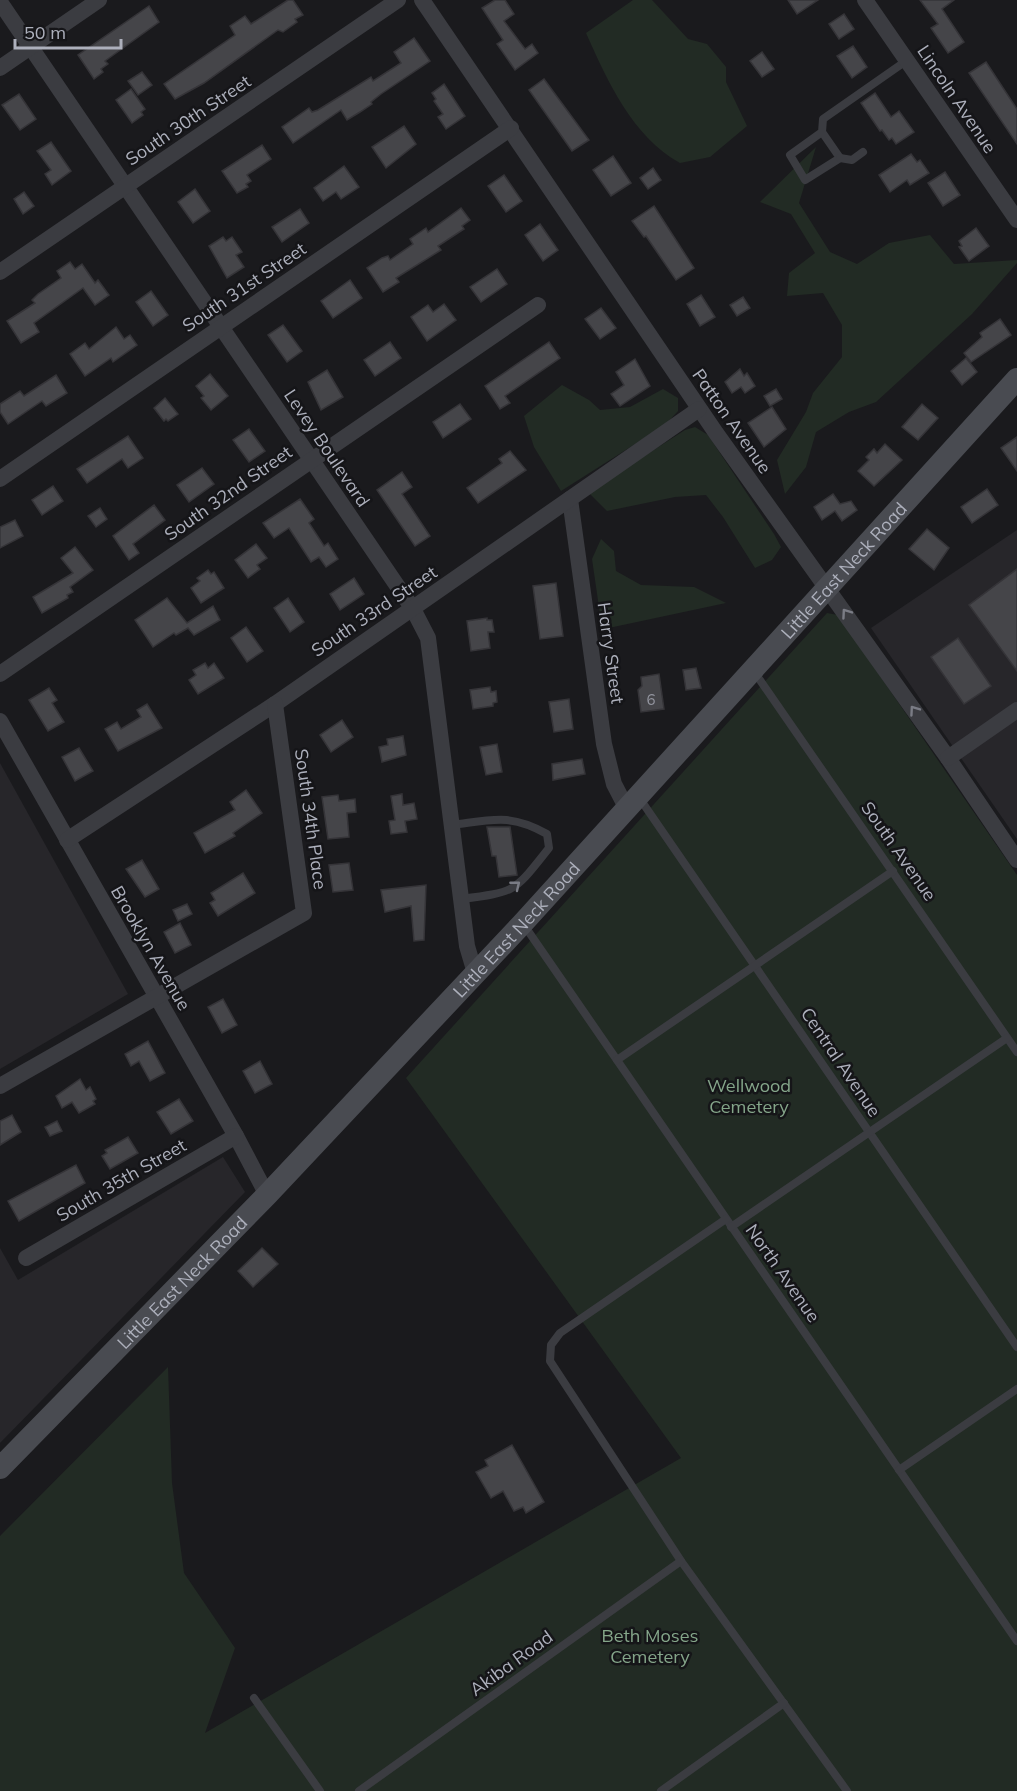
<svg xmlns="http://www.w3.org/2000/svg" width="1017" height="1791" viewBox="0 0 1017 1791" font-family="Mulish,sans-serif">
  <style>
    .built { fill: #27262a }
    .green { fill: #222b24 }
    .building { fill: #454549; stroke: #353438; stroke-width: 1.5 }
    .lines { fill: none; stroke-linecap: round; stroke-linejoin: round }
    .lane { stroke: #3b3c41; stroke-width: 8 }
    .street { stroke: #3b3c41; stroke-width: 16 }
    .secondary { stroke: #494b51; stroke-width: 22 }
    .oneway { stroke: #7a7c85 }
    .labels { text-anchor: middle; dominant-baseline: central; stroke-width: 5; stroke-linejoin: round; paint-order: stroke }
    .number-label { font-size: 15px; fill: #93959f }
    .street-label { font-size: 18px; fill: #adb0bc; stroke: #151518 }
    .park-label { font-size: 18px; fill: #85a68a; stroke: #151518 }
  </style>
  <rect width="100%" height="100%" fill="#1a1a1d"/>
  <g class="built">
    <path d="M1017,530V839L871,628Z"/>
    <path d="M0,763L128,994L0,1069Z"/>
    <path d="M223,1157L245,1192L0,1443V1248L18,1280Z"/>
  </g>
  <g class="green">
    <path d="M633,0H652L688,39L707,44L726,67V82L747,126L710,157L680,163C632,136 608,82 586,33Z"/>
    <path d="M816,147L799,203L830,252L857,264L889,243L930,235L954,264L1017,260V263L972,314L876,402L849,412L816,432L806,467L785,494L777,460L806,412L813,393L842,357V325L823,293L787,296L789,273L815,253L791,214L760,202Z"/>
    <path d="M562,385L589,400L600,410L630,407L663,389L678,398V411L665,425L561,491L534,447L524,416Z"/>
    <path d="M695,427L708,435L774,534L781,547L772,560L755,568L723,517L706,495L675,497L607,511L588,492L685,430Z"/>
    <path d="M601,539L614,551L616,571L641,585L694,587L726,603L604,629L601,621L592,559Z"/>
    <path d="M827,613L838,615L1017,875V1791H0V1536L168,1367L172,1483L184,1573L235,1648L205,1733L681,1458L406,1078Z"/>
  </g>
  <g class="building">
    <path d="M288,0H293L303,15L295,19L297,22L283,32L278,30L204,83L175,99L164,84L235,35L230,26L245,16L251,24Z"/>
    <path d="M495,0H505L514,14L504,21L525,49L532,44L538,53L515,70L497,44L503,40L482,8Z"/>
    <path d="M788,0H818L797,14Z"/>
    <path d="M920,0H954L942,9L964,42L948,53L931,28L938,24Z"/>
    <path d="M149,6L159,22L105,61L108,64L101,69L103,72L94,79L78,55Z"/>
    <path d="M844,14L854,29L839,39L829,24Z"/>
    <path d="M414,38L430,61L381,94L371,102L372,104L360,112L347,120L341,110L293,143L282,127L309,108L312,112L318,110L371,77L373,81L401,63L394,52Z"/>
    <path d="M853,46L867,67L852,78L837,56Z"/>
    <path d="M762,52L774,69L762,77L750,61Z"/>
    <path d="M986,62L1017,109V144L969,73Z"/>
    <path d="M142,72L152,85L138,95L128,81Z"/>
    <path d="M544,79L589,140L572,151L529,90Z"/>
    <path d="M444,84L465,116L446,129L438,117L443,114L434,101L436,99L432,93Z"/>
    <path d="M131,89L145,109L141,112L143,115L132,123L116,100Z"/>
    <path d="M875,93L891,117L899,111L914,132L896,144L892,138L889,140L882,130L880,131L861,103Z"/>
    <path d="M19,94L36,119L20,130L2,105Z"/>
    <path d="M404,126L416,144L386,168L372,147Z"/>
    <path d="M51,142L71,171L52,185L45,174L51,170L37,151Z"/>
    <path d="M262,145L271,159L247,175L251,181L246,184L248,187L237,193L222,171Z"/>
    <path d="M911,154L917,162L920,160L929,173L910,185L907,180L890,192L879,175Z"/>
    <path d="M613,156L631,183L611,196L593,170Z"/>
    <path d="M344,166L359,187L341,199L336,192L323,201L314,188Z"/>
    <path d="M653,168L661,180L648,189L640,178Z"/>
    <path d="M945,172L960,195L943,206L928,183Z"/>
    <path d="M504,175L522,201L506,212L488,186Z"/>
    <path d="M195,189L210,211L193,223L178,202Z"/>
    <path d="M24,192L34,206L23,214L14,199Z"/>
    <path d="M654,206L694,268L676,280L646,236L644,237L632,221Z"/>
    <path d="M461,208L470,220L462,226L464,229L438,246L441,250L396,278L399,282L383,292L367,268L382,258L388,256L390,260L413,244L410,239L426,228L428,232Z"/>
    <path d="M300,209L309,223L282,242L272,227Z"/>
    <path d="M540,224L558,250L543,261L525,235Z"/>
    <path d="M976,228L989,246L969,261L959,247L962,246L959,241Z"/>
    <path d="M223,237L226,241L232,237L242,252L236,255L244,267L227,278L209,246Z"/>
    <path d="M70,262L75,269L82,264L95,283L98,280L109,295L95,305L83,288L34,323L39,332L21,343L7,321L35,303L32,300L38,294L61,278L57,271Z"/>
    <path d="M497,269L507,284L481,302L470,287Z"/>
    <path d="M350,280L362,298L333,318L321,301Z"/>
    <path d="M151,291L168,315L153,326L136,302Z"/>
    <path d="M701,295L715,317L700,326L687,304Z"/>
    <path d="M743,297L750,308L737,316L730,305Z"/>
    <path d="M444,304L456,320L427,341L411,317L428,305L433,312Z"/>
    <path d="M601,308L616,328L600,339L585,319Z"/>
    <path d="M1000,319L1011,335L971,362L964,353L982,337L980,333Z"/>
    <path d="M283,325L302,351L287,362L268,335Z"/>
    <path d="M116,327L124,339L130,335L137,345L113,362L111,358L85,376L70,354L85,343L89,349Z"/>
    <path d="M390,342L401,358L375,376L364,360Z"/>
    <path d="M549,342L560,358L505,396L510,403L500,409L485,386Z"/>
    <path d="M966,358L977,372L962,385L951,371Z"/>
    <path d="M635,359L650,386L620,406L611,394L624,385L616,372Z"/>
    <path d="M740,369L744,376L747,373L755,386L745,393L741,387L732,393L725,382Z"/>
    <path d="M327,370L343,397L321,410L308,382Z"/>
    <path d="M210,374L228,396L211,410L201,398L204,396L196,386Z"/>
    <path d="M56,375L67,393L46,406L42,401L8,424L0,412V404L20,391L24,396Z"/>
    <path d="M776,389L782,399L770,406L764,396Z"/>
    <path d="M165,398L178,414L168,421L166,419L164,421L154,408Z"/>
    <path d="M460,404L471,419L443,438L433,422Z"/>
    <path d="M922,404L938,418L918,440L902,427Z"/>
    <path d="M772,407L786,429L764,447L748,423Z"/>
    <path d="M249,429L265,451L249,462L233,440Z"/>
    <path d="M128,436L143,458L128,468L122,459L87,483L77,469Z"/>
    <path d="M1017,437V471L1001,448Z"/>
    <path d="M885,444L902,460L874,486L858,471L869,460L866,457L874,449L877,453Z"/>
    <path d="M510,451L526,470L478,503L467,488L502,463L499,459Z"/>
    <path d="M202,468L214,484L189,502L177,485Z"/>
    <path d="M402,472L412,487L402,494L430,536L415,546L377,490Z"/>
    <path d="M53,486L63,501L42,515L32,500Z"/>
    <path d="M987,489L998,505L972,523L961,507Z"/>
    <path d="M833,494L840,504L851,501L857,510L842,521L835,511L822,520L814,507Z"/>
    <path d="M300,499L314,519L309,523L324,546L328,543L338,559L326,567L319,557L311,562L289,528L274,538L263,523Z"/>
    <path d="M154,505L165,520L133,544L139,553L129,560L113,536Z"/>
    <path d="M100,508L107,519L96,527L88,516Z"/>
    <path d="M15,520L23,536L0,548V527Z"/>
    <path d="M927,529L949,548L934,570L909,549Z"/>
    <path d="M256,544L267,558L257,565L260,569L248,578L235,560Z"/>
    <path d="M75,547L93,570L70,587L73,592L67,595L68,598L42,613L33,597L73,573L61,558Z"/>
    <path d="M1017,569V671L969,605Z"/>
    <path d="M208,570L211,574L214,572L224,588L201,603L191,588L200,581L197,578Z"/>
    <path d="M354,578L364,594L340,610L330,594Z"/>
    <path d="M556,583L563,636L540,639L533,586Z"/>
    <path d="M167,598L187,623L213,606L220,620L194,635L188,628L176,635L174,633L153,647L135,620Z"/>
    <path d="M288,598L304,622L290,632L274,608Z"/>
    <path d="M487,618V620H492L494,632H488L490,648L471,651L467,621Z"/>
    <path d="M246,627L263,651L247,662L231,638Z"/>
    <path d="M958,638L991,686L964,704L931,657Z"/>
    <path d="M205,663L208,668L214,663L224,678L198,694L189,680L196,675L193,670Z"/>
    <path d="M696,668L701,688L686,690L683,670Z"/>
    <path d="M659,674L664,709L641,712L638,690L642,686L641,677Z"/>
    <path d="M490,687L491,692L496,691L497,702L493,703V706L473,709L470,690Z"/>
    <path d="M49,688L57,700L52,703L64,722L48,731L29,700Z"/>
    <path d="M569,699L573,729L554,732L549,702Z"/>
    <path d="M147,704L162,728L118,751L105,729L117,722L121,729L141,717L137,710Z"/>
    <path d="M342,720L353,737L331,752L320,735Z"/>
    <path d="M403,736L406,755L382,762L379,747L388,745L387,739Z"/>
    <path d="M497,744L502,772L486,775L480,747Z"/>
    <path d="M79,748L93,771L75,781L62,757Z"/>
    <path d="M582,759L585,774L553,780L552,764Z"/>
    <path d="M246,790L262,813L233,833L235,836L205,853L194,833L235,810L230,802Z"/>
    <path d="M402,794L403,805L414,803L417,819L405,821L407,832L391,834L389,821L395,820L391,796Z"/>
    <path d="M338,795L339,801L355,799L356,812L347,813L349,837L328,839L322,797Z"/>
    <path d="M487,827H510L517,875L499,877L496,856H492Z"/>
    <path d="M142,860L159,889L145,897L126,869Z"/>
    <path d="M349,863L353,890L333,892L329,865Z"/>
    <path d="M243,873L255,893L218,916L210,903L215,900L211,893Z"/>
    <path d="M426,885L424,940L414,941L411,906L385,912L381,890Z"/>
    <path d="M187,904L192,914L178,921L173,910Z"/>
    <path d="M180,923L191,945L175,953L164,932Z"/>
    <path d="M223,999L237,1025L222,1033L208,1007Z"/>
    <path d="M148,1041L165,1073L150,1081L139,1061L131,1066L125,1054Z"/>
    <path d="M260,1061L272,1084L255,1093L243,1071Z"/>
    <path d="M80,1079L86,1090L90,1087L96,1099L93,1101L95,1104L79,1113L72,1102L62,1108L56,1096Z"/>
    <path d="M179,1099L193,1121L171,1134L157,1112Z"/>
    <path d="M12,1115L21,1132L0,1145V1121Z"/>
    <path d="M57,1121L62,1131L50,1136L45,1127Z"/>
    <path d="M128,1137L138,1153L110,1169L102,1156L107,1153L105,1150Z"/>
    <path d="M76,1165L85,1183L19,1221L8,1201Z"/>
    <path d="M262,1248L278,1264L253,1287L238,1271Z"/>
    <path d="M512,1445L544,1502L526,1513L523,1507L514,1511L503,1491L491,1498L476,1472L488,1466L485,1460Z"/>
  </g>
  <g class="lines">
    <g class="lane">
      <path d="M822,132L790,155L805,180L840,158L822,132L823,119L906,61"/>
      <path d="M840,158L852,160L863,152"/>
      <path d="M753,670L1017,1052"/>
      <path d="M638,796L1017,1347"/>
      <path d="M452,825C492,820 510,813 547,834L549,848C514,892 517,892 461,899"/>
      <path d="M524,925L1017,1641"/>
      <path d="M617,1060L893,871"/>
      <path d="M726,1219L560,1333L551,1345L550,1361L681,1561L847,1791"/>
      <path d="M731,1227L1007,1038"/>
      <path d="M899,1470L1017,1389"/>
      <path d="M254,1698L320,1791"/>
      <path d="M359,1791L681,1561"/>
      <path d="M661,1791L784,1703"/>
    </g>
    <g class="street">
      <path d="M422,0L716,433L948,758L1017,860"/>
      <path d="M865,0L1017,220"/>
      <path d="M0,2L413,609L428,638L467,946L475,973"/>
      <path d="M0,68L99,0"/>
      <path d="M0,272L398,0"/>
      <path d="M0,479L511,128"/>
      <path d="M570,499L604,744L614,784L627,809"/>
      <path d="M0,674L538,305"/>
      <path d="M0,721L236,1136L267,1195"/>
      <path d="M948,758L1017,710"/>
      <path d="M67,840L275,704L699,409"/>
      <path d="M0,1086L304,913L275,704"/>
      <path d="M26,1258L236,1136"/>
    </g>
    <path class="secondary" id="s1" d="M0,1468L267,1195L522,924L1017,379"/>
  </g>
  <defs><path id="oneway-chevron" d="M-2-3.5L2.5 0L-2 3.5" fill="none" stroke-width="1.6" stroke-linecap="round" stroke-linejoin="round" transform="scale(1.5)"/></defs>
  <g class="oneway">
    <use href="#oneway-chevron" transform="translate(846 613) rotate(-125)"/>
    <use href="#oneway-chevron" transform="translate(914 710) rotate(-125)"/>
    <use href="#oneway-chevron" transform="translate(516 885) rotate(-39)"/>
  </g>
  <g class="labels">
    <g class="number-label">
      <text x="651" y="699">6</text>
    </g>
    <g class="street-label">
      <text transform="translate(957 99) rotate(56)">Lincoln Avenue</text>
      <text transform="translate(188 120) rotate(-34)">South 30th Street</text>
      <text transform="translate(244 287) rotate(-34)">South 31st Street</text>
      <text transform="translate(732 421) rotate(55)">Patton Avenue</text>
      <text transform="translate(327 448) rotate(56)">Levey Boulevard</text>
      <text transform="translate(228 493) rotate(-35)">South 32nd Street</text>
      <text stroke="none"><textPath href="#s1" startOffset="1232">Little East Neck Road</textPath></text>
      <text transform="translate(374 611) rotate(-34)">South 33rd Street</text>
      <text transform="translate(611 653) rotate(82)">Harry Street</text>
      <text transform="translate(311 819) rotate(82)">South 34th Place</text>
      <text transform="translate(899 851) rotate(55)">South Avenue</text>
      <text stroke="none"><textPath href="#s1" startOffset="746">Little East Neck Road</textPath></text>
      <text transform="translate(151 948) rotate(60)">Brooklyn Avenue</text>
      <text transform="translate(841 1062) rotate(56)">Central Avenue</text>
      <text transform="translate(121 1180) rotate(-30)">South 35th Street</text>
      <text transform="translate(783 1273) rotate(55)">North Avenue</text>
      <text stroke="none"><textPath href="#s1" startOffset="260">Little East Neck Road</textPath></text>
      <text transform="translate(511 1663) rotate(-36)">Akiba Road</text>
    </g>
    <g class="park-label">
      <text x="749" y="1085">Wellwood<tspan x="749" dy="21">Cemetery</tspan></text>
      <text x="650" y="1635">Beth Moses<tspan x="650" dy="21">Cemetery</tspan></text>
    </g>
  </g>
  <path d="M15 39v9h106v-9" fill="none" stroke="#adb0bc" stroke-width="3"/>
  <text x="24" y="39" font-size="18" fill="#adb0bc" stroke="#151518" stroke-width="4.5" paint-order="stroke">50 m</text>
</svg>
